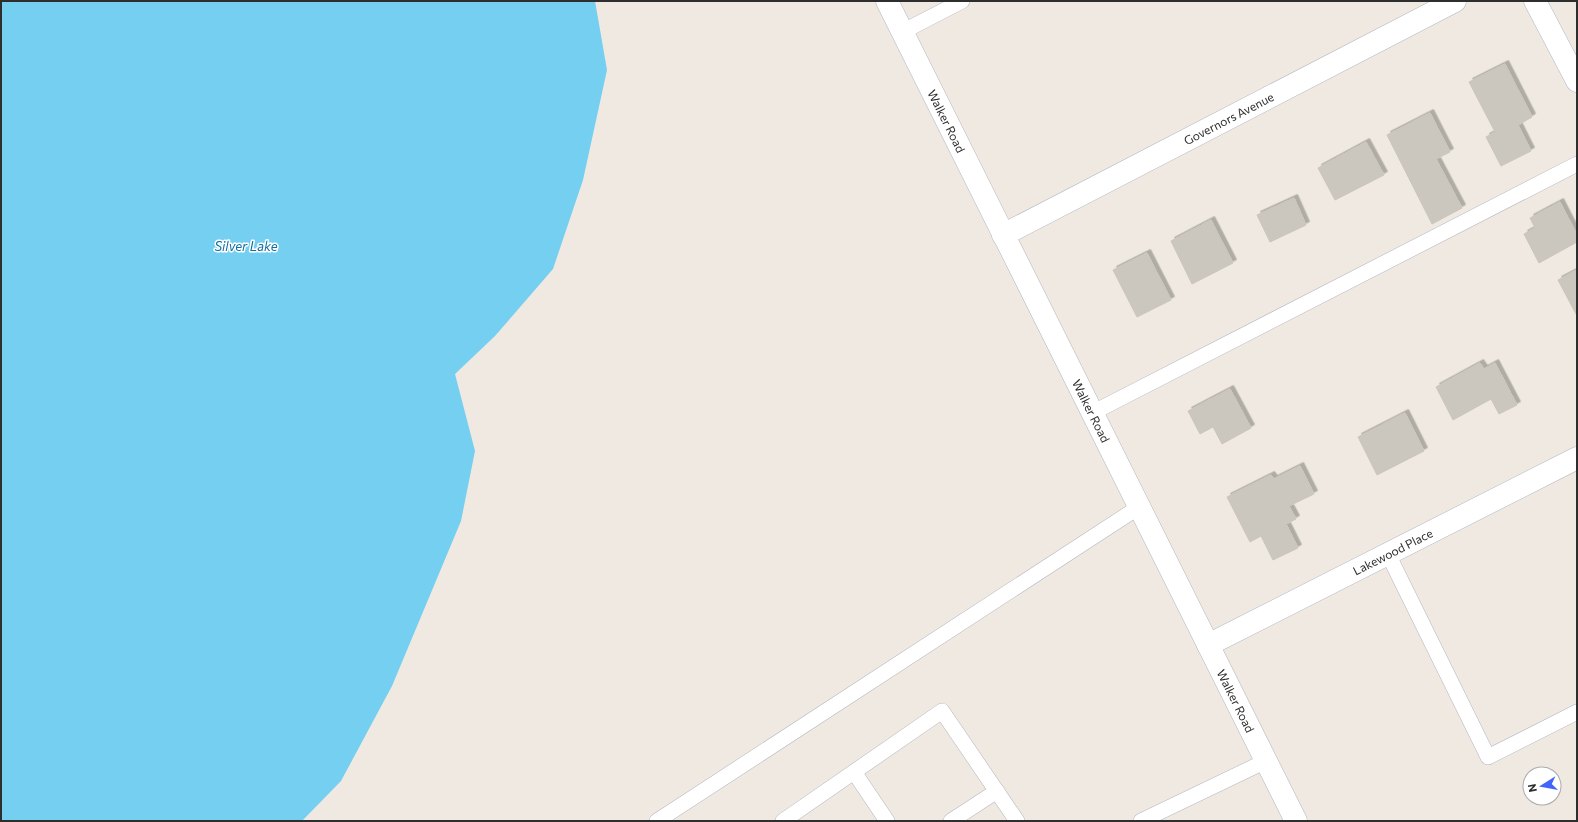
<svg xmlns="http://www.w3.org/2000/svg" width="1578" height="822" viewBox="0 0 1578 822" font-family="Commissioner,sans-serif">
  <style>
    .water { fill: #75cff0 }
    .building { fill: #cbc7bf; stroke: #cbc5ba; filter: url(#shadow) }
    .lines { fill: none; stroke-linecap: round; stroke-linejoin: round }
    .service-casing { stroke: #b4b7c1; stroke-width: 16 }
    .minor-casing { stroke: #b4b7c1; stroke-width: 23 }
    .tertiary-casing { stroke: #b4b7c1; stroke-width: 23 }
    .service { stroke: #fff; stroke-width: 15 }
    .minor { stroke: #fff; stroke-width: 22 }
    .tertiary { stroke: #fff; stroke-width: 22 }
    .labels { text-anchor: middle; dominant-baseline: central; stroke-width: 3; stroke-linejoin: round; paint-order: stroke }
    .street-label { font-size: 12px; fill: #2e2e2e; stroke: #fff }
    .water-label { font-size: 13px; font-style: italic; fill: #0d6fa3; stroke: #fff }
  </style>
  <defs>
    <filter id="shadow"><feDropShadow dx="3.5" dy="-3.5" stdDeviation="0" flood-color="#0004"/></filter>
  </defs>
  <rect width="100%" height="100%" fill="#efe9e1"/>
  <path class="water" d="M1,1H595L607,70L583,180L553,269L495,336L455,374L475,451L461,521L392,686L341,781L302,821H1Z"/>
  <g class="building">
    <path d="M1505,64L1532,117L1518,125L1531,151L1501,166L1486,137L1495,132L1469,82Z"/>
    <path d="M1430,113L1450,152L1436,159L1462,208L1432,224L1387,135Z"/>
    <path d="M1366,142L1384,175L1335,200L1318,168Z"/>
    <path d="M1294,198L1306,225L1270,242L1257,215Z"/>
    <path d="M1560,202L1577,235V242L1539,263L1524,234L1535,228L1530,218Z"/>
    <path d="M1211,220L1233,263L1192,284L1171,241Z"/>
    <path d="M1147,253L1171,300L1137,317L1113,270Z"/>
    <path d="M1577,270V313L1576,314L1558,280Z"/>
    <path d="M1480,363L1484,369L1495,363L1517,405L1499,414L1491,399L1453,420L1436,387Z"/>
    <path d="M1230,389L1251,428L1222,444L1213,427L1200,434L1188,411Z"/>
    <path d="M1405,413L1424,451L1377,475L1358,437Z"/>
    <path d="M1300,466L1314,494L1289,506L1296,519L1286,524L1298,548L1273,560L1261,536L1250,542L1227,497L1271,475L1274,479Z"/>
  </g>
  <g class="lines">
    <defs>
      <g id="service">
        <path d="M902,32L962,1"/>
        <path d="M1092,413L1577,164"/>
        <path d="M1388,554L1488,757L1577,712"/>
        <path d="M854,772L887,821"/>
        <path d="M657,821L1139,507"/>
        <path d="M783,821L942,711L1017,821"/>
        <path d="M951,821L997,791"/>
        <path d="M1141,821L1266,761"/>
      </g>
      <g id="minor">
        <path d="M1535,1L1577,81"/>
        <path id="s1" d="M1003,235L1455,1"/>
        <path id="s2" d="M1208,645L1577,458"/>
      </g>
      <g id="tertiary">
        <path id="s3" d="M887,1L1296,821"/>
      </g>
    </defs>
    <use href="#service" class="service-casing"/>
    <use href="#minor" class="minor-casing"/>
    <use href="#tertiary" class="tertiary-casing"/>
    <use href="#service" class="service"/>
    <use href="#minor" class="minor"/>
    <use href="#tertiary" class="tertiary"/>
  </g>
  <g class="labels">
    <g class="street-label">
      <text stroke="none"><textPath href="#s1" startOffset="254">Governors Avenue</textPath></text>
      <text stroke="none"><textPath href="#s3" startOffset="134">Walker Road</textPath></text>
      <text stroke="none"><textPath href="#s3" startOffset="458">Walker Road</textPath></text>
      <text stroke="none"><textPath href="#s2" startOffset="207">Lakewood Place</textPath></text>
      <text stroke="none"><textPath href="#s3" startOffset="782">Walker Road</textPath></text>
    </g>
    <g class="water-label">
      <text x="246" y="246">Silver Lake</text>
    </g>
  </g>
  <rect width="1578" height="822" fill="none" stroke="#2e2e2e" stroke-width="4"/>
  <g transform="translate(1542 786) rotate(259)"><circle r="19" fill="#ffffff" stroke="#ababab"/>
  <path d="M0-3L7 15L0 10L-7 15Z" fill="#4264fb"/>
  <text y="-6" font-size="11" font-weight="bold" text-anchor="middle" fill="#2e2e2e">N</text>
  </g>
</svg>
